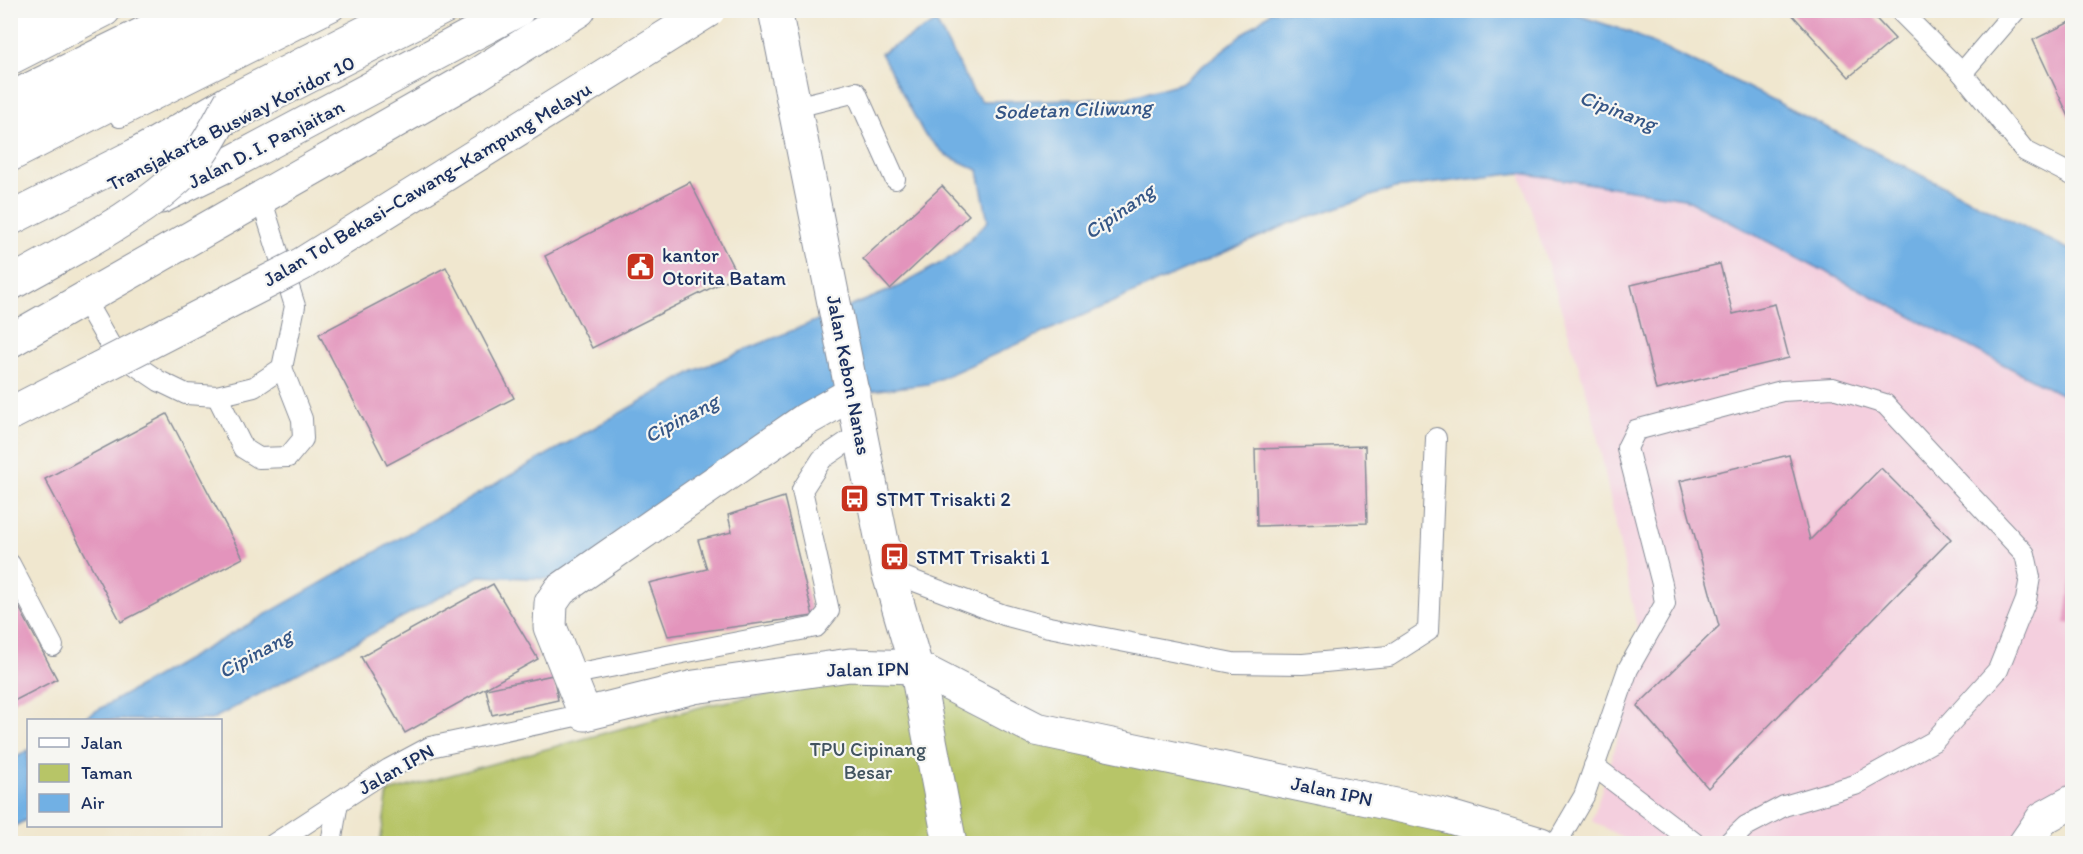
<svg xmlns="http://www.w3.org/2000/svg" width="2083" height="854" viewBox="0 0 2083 854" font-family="Itim,sans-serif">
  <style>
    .built { fill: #f4cfde }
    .green { fill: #b7c567; stroke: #697a62; stroke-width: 1.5 }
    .water { fill: #71b0e4; stroke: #4670a1; stroke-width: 1.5 }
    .building { fill: #e394bc }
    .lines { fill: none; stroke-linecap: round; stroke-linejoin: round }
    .service-casing { stroke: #868b96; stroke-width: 22 }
    .minor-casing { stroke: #868b96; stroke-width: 35 }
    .tertiary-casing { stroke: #868b96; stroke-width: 35 }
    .trunk-casing { stroke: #868b96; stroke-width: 35 }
    .motorway-casing { stroke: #868b96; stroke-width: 35 }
    .service { stroke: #fff; stroke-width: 20 }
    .minor { stroke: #fff; stroke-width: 33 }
    .tertiary { stroke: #fff; stroke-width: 33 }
    .trunk { stroke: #fff; stroke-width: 33 }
    .motorway { stroke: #fff; stroke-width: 33 }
    .motorway-bridge-casing { stroke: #868b96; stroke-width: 35; stroke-linecap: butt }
    .motorway-bridge { stroke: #fff; stroke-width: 33 }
    .labels { text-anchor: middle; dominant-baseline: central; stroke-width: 4.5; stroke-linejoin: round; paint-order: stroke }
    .street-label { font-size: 20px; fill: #1b2f5e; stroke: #f6f6f2 }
    .poi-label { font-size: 20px; fill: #1b2f5e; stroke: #f6f6f2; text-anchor: start }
    .park-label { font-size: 20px; fill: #425460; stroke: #f6f6f2 }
    .water-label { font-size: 21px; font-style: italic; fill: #355686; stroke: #f6f6f2 }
  </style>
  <rect width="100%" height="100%" fill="#f6f6f2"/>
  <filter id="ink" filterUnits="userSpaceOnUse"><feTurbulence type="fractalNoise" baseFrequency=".0167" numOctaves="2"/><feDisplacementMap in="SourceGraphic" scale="12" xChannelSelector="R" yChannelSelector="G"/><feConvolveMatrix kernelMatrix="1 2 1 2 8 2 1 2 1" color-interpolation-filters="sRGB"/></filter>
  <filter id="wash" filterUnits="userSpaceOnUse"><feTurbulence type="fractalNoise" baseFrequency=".008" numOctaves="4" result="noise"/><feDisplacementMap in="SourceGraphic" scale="24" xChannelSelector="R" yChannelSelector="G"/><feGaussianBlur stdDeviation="1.35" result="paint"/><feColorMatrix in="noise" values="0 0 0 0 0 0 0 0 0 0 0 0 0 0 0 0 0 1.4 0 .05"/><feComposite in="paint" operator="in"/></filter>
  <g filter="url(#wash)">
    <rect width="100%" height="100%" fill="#f0e7cf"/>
    <path class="built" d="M1520,173L1684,198L2072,400V805L2025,843H1632L1592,821L1643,656L1592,411Z"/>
    <path class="green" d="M871,676L1539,843L380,844L388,792L708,705Z"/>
    <g class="water">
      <path d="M1272,11H1565L1629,32L1739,83L2072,251V400L1684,198L1520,173L1395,188L1291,223L928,384L853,393L574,580L479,576L211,720H80L694,371L900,286L953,256L988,221L978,170L946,155L924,134L881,53L936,22L973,91L982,101L1126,98L1181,83Z"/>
      <path d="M28,750V819L11,828V761Z"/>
    </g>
    <g id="blocks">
      <g class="building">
        <path d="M1788,10H1868L1895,39L1849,77Z"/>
        <path d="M2072,21V123L2033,40Z"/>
        <path d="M690,182L737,275L592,348L545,256Z"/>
        <path d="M942,186L969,215L890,289L863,259Z"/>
        <path d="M1720,264L1733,314L1775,304L1789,358L1656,390L1631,285Z"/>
        <path d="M446,267L514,398L387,465L319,334Z"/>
        <path d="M167,414L243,558L121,622L45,479Z"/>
        <path d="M1365,446L1367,523L1257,526L1255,449Z"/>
        <path d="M1789,455L1810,540L1881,468L1951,539L1708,788L1637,706L1719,626L1680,481Z"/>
        <path d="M784,497L813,616L668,636L649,583L707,569L698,540L732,532L728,515Z"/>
        <path d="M2071,577H2072V624L2065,623Z"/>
        <path d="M493,584L538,659L405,733L361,657Z"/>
        <path d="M10,590L57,679L10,703Z"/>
        <path d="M553,675L558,700L492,715L486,689Z"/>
      </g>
    </g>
  </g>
  <g filter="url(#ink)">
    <use href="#blocks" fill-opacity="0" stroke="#868b96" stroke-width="1.5"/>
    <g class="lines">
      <defs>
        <g id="service">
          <path d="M1899,10L1962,73L2025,151L2072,175"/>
          <path d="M1962,73L2016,10"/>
          <path d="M796,107L856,92L895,179"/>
          <path d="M120,117L334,10"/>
          <path d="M158,160L453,10"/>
          <path d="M85,301L113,350L159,381L186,394L217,396L254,387L282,368L295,306L261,198"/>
          <path d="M217,396L243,448L259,458L288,457L303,439L302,419L282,368"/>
          <path d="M10,564L53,646"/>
          <path d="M888,571L1004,615L1049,627L1233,663L1303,664L1389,656L1428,631L1436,438"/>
          <path d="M569,675L816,627L829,611L802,490L822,459L860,433"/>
          <path d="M1594,766L1696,844"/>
          <path d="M274,844L389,769L430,747L585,714"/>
          <path d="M331,844L338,802"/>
          <path d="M1556,844L1584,796L1628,669L1665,604L1662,584L1627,448L1636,430L1782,391L1833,388L1885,404L2025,554L2030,577L2026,600L1998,670L1934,741L1855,785L1784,806L1746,826L1727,844"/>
        </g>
        <g id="minor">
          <path d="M853,393L805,420L560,590L551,603L550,627L585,714L694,687L850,665L916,667L1036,729L1443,815L1541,844"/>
          <path d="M2025,844L2043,818L2072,802"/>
        </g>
        <g id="tertiary">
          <path d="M775,10L888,571L916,667L950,844"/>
          <path d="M10,58L104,10"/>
          <path d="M10,341L473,77L579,10"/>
        </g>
        <g id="trunk">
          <path d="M10,128L240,10"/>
          <path d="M161,197L225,166L518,10"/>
        </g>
        <g id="motorway">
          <path d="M10,28L48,10"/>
          <path d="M10,99L192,10"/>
          <path d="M10,155L293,10"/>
          <path d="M10,219L136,155L231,101L409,10"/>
        </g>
      </defs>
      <use href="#service" class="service-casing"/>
      <use href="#minor" class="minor-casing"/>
      <use href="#tertiary" class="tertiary-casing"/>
      <use href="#trunk" class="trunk-casing"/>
      <use href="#motorway" class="motorway-casing"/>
      <use href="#service" class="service"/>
      <use href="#minor" class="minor"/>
      <use href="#tertiary" class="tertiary"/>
      <use href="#trunk" class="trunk"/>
      <use href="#motorway" class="motorway"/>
      <defs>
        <g id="motorway-bridge">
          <path d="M10,284C71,249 141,217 190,166C207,148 218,123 231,101"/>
          <path d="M10,414L302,264L709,10"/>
        </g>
      </defs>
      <use href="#motorway-bridge" class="motorway-bridge-casing"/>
      <use href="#motorway-bridge" class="motorway-bridge"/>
    </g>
  </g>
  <defs>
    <symbol id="civic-square" viewBox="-11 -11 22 22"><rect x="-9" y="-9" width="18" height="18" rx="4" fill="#c8321e" stroke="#f6f6f2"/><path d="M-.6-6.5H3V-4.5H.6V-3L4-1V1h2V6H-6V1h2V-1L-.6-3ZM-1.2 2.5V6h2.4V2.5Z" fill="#fff"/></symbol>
    <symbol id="bus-square" viewBox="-11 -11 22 22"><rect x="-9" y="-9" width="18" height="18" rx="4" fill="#c8321e" stroke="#f6f6f2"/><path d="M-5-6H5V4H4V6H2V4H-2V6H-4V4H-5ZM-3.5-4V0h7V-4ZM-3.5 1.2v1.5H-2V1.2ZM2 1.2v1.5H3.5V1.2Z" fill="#fff"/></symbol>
  </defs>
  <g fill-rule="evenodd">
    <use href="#civic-square" x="624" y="250" width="33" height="33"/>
    <use href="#bus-square" x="838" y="482" width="33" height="33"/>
    <use href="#bus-square" x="878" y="540" width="33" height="33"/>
  </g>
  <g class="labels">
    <g class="street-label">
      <text transform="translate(231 123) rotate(-27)">Transjakarta Busway Koridor 10</text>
      <text transform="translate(266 144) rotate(-27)">Jalan D. I. Panjaitan</text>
      <text transform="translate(427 184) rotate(-31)">Jalan Tol Bekasi–Cawang–Kampung Melayu</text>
      <text transform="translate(849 375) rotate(79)">Jalan Kebon Nanas</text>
      <text transform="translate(868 669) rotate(-1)">Jalan IPN</text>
      <text transform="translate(396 769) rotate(-29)">Jalan IPN</text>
      <text transform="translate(1332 791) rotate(12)">Jalan IPN</text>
    </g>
    <g class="poi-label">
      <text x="662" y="255">kantor<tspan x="662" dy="23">Otorita Batam</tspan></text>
      <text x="876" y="499">STMT Trisakti 2</text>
      <text x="916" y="557">STMT Trisakti 1</text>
    </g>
    <g class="park-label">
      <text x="868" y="749">TPU Cipinang<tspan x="868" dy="23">Besar</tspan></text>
    </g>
    <g class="water-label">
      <text transform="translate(1073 109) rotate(-2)">Sodetan Ciliwung</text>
      <text transform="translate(1618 110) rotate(21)">Cipinang</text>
      <text transform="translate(1119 211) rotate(-35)">Cipinang</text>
      <text transform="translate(681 418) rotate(-28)">Cipinang</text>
      <text transform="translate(255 653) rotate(-29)">Cipinang</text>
    </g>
  </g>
  <rect width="2083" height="854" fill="none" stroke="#f6f6f2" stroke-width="36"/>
  <rect x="27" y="719" width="195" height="108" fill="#f6f6f2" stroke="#9ea6b7" stroke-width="1.5"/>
  <rect x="39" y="738" width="30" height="9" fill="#ffffff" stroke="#9ea6b7" stroke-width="1.5"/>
  <text x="81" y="749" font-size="18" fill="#1b2f5e">Jalan</text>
  <rect x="39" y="764" width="30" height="18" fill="#b7c567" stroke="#9ea6b7" stroke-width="1.5"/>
  <text x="81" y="779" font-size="18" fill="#1b2f5e">Taman</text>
  <rect x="39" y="794" width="30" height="18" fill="#71b0e4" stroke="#9ea6b7" stroke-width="1.5"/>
  <text x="81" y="809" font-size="18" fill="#1b2f5e">Air</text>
</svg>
